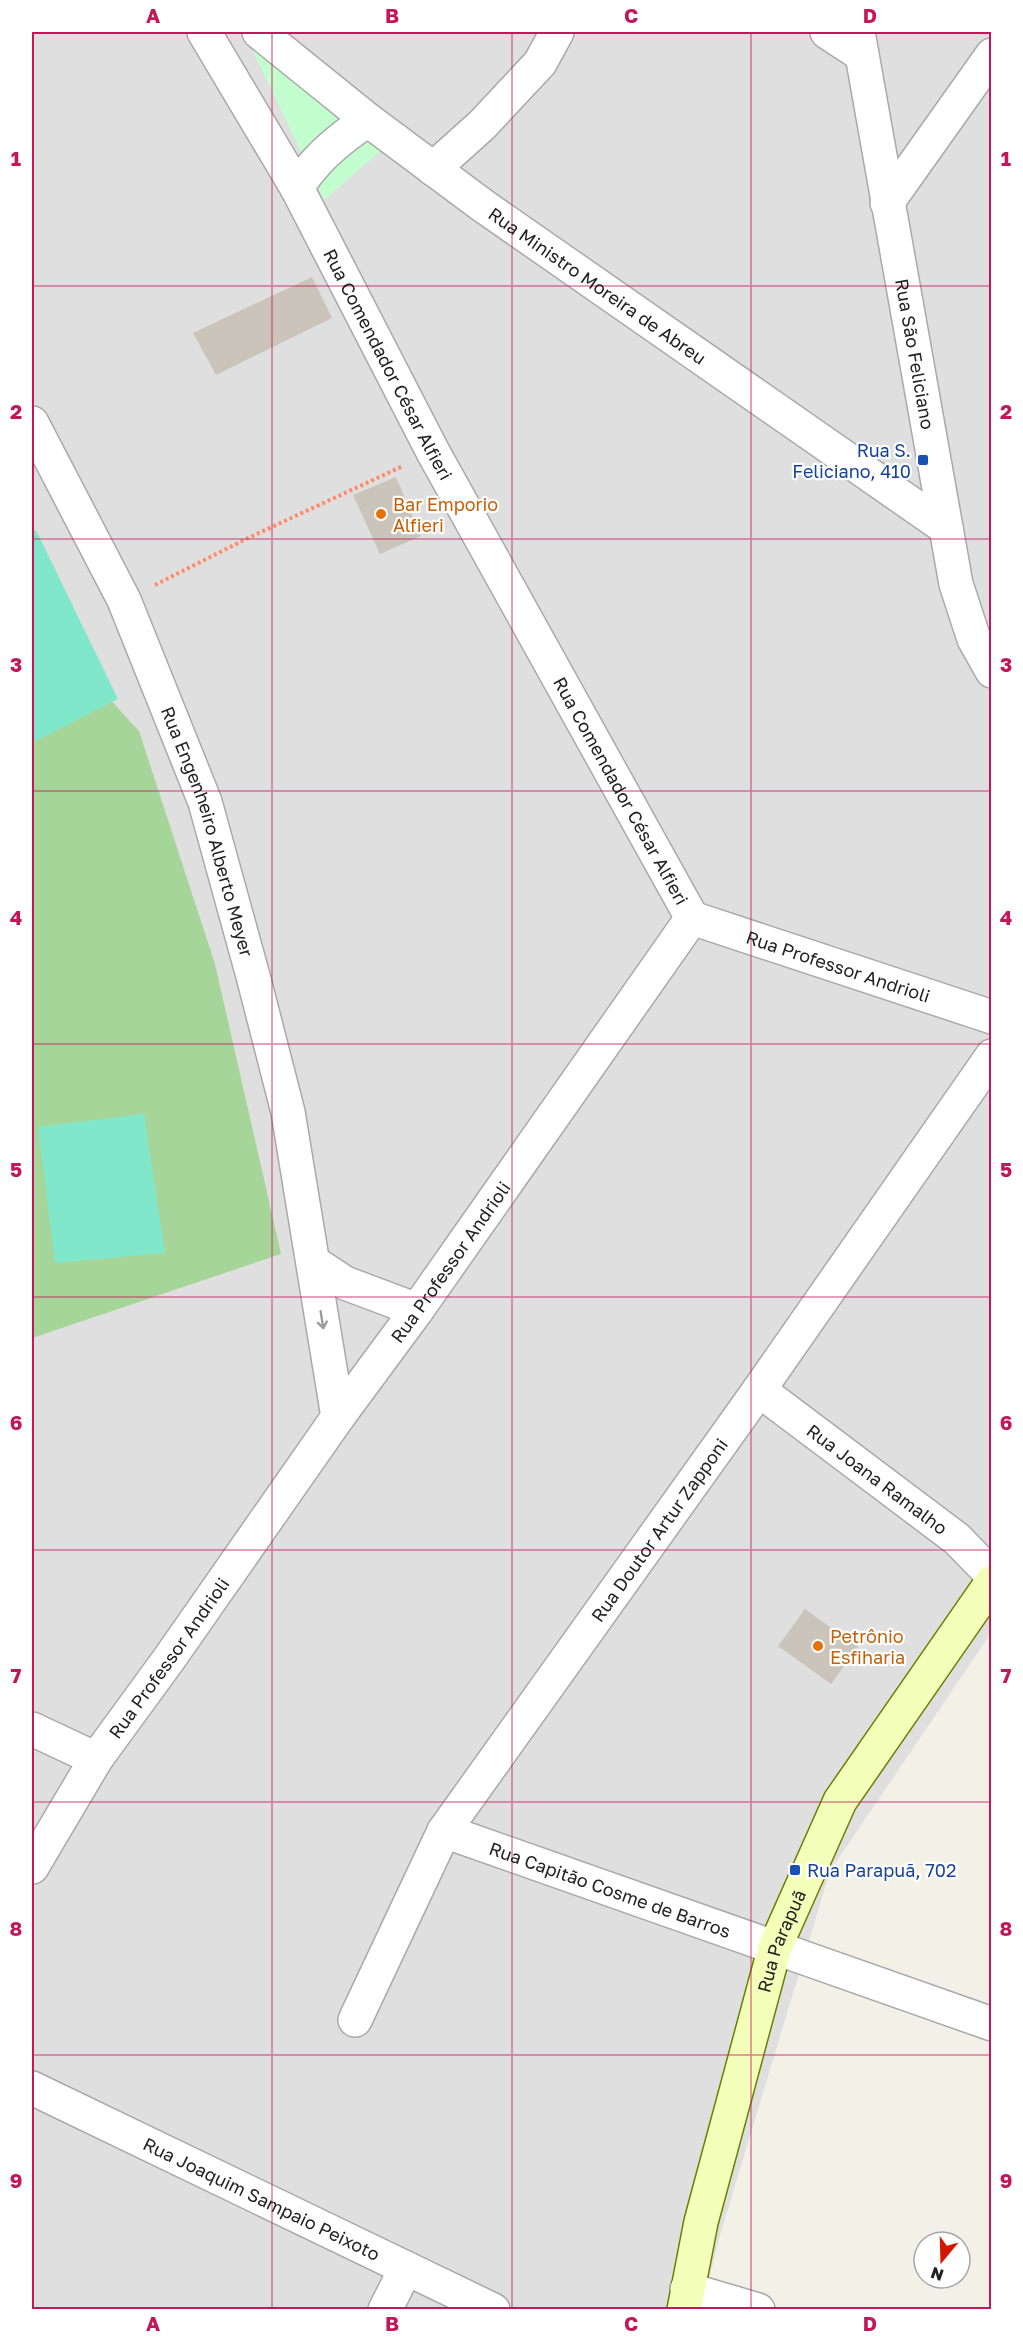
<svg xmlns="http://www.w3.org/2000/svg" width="1023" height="2341" viewBox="0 0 1023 2341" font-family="'Golos Text',sans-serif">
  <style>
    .residential { fill: #e0dfdf }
    .forest { fill: #a5d599 }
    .park { fill: #c3fece }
    .pitch { fill: #80e7ca }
    .building { fill: #cbc4ba }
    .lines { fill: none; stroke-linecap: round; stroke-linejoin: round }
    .street-casing { stroke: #a9a9a9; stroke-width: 36 }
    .secondary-casing { stroke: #668200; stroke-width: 36 }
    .path { stroke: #ff8b6d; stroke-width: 4; stroke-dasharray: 3 3; stroke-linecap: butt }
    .street { stroke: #fff; stroke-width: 33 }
    .secondary { stroke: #f4ffba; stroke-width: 33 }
    .oneway { stroke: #9c9c9c }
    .grid { fill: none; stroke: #c2185b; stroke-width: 1.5; stroke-opacity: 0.55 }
    .transit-dot { fill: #1a4fb4; stroke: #fff; stroke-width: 2 }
    .food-dot { fill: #e8710a; stroke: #fff; stroke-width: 2 }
    .labels { text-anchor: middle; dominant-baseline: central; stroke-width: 4.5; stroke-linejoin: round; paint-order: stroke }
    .street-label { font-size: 18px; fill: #222; stroke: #fff }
    .transit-label { font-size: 18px; fill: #164399; stroke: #fff; text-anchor: end }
    .food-label { font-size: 18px; fill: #c56008; stroke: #fff; text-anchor: start }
    .neatline { fill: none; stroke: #c2185b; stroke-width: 2 }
    .grid-label { font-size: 20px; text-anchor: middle; font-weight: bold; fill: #c2185b }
  </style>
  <rect width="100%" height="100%" fill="#f3f0e8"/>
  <path class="residential" d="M32,32H991V1633L830,1871L721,2232L701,2309L32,2310Z"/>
  <path class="forest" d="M32,615L139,731L215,964L281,1254L32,1338Z"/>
  <path class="park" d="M244,32L385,147L324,200Z"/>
  <g class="pitch">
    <path d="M36,530L118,699L32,743V532Z"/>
    <path d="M144,1114L165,1253L55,1263L38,1127Z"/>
  </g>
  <g class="building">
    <path d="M312,277L332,318L216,375L193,333Z"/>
    <path d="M396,477L421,536L380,554L353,495Z"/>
    <path d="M805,1609L858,1647L831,1684L778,1646Z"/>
  </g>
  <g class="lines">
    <defs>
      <g id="street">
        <path id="s1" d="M204,32L297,188L433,452L692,918"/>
        <path id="s2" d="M259,32L368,120L482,205L946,528"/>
        <path d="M827,32L862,55"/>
        <path id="s3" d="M858,32L956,584L974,639L992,671"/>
        <path d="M433,169L482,125L540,63L557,32"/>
        <path d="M297,188C314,159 340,138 368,120"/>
        <path d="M887,203L992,55"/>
        <path id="s4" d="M32,423L124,600L205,802L253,976L288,1112L338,1417"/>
        <path id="s5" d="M692,918L992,1017"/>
        <path d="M313,1262L345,1283L417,1310"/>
        <path id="s6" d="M759,1390L957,1539L992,1575"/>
        <path d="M32,1729L96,1759"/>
        <path id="s7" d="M444,1831L992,2024"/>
        <path id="s8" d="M32,1867L96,1759L169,1659L338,1417L417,1310L692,918"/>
        <path id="s9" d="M355,2020L444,1831L759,1390L992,1056"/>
        <path id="s10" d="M32,2088L493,2310"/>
        <path d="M687,2289L758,2310"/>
        <path d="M385,2310L406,2268"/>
      </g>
      <g id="secondary">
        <path id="s11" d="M684,2310L701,2222L775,1947L840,1801L992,1582"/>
      </g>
    </defs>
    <use href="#street" class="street-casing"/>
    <use href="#secondary" class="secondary-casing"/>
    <path class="path" d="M155,585L246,539L403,466"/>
    <use href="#street" class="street"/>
    <use href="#secondary" class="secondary"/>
  </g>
  <defs><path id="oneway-shaft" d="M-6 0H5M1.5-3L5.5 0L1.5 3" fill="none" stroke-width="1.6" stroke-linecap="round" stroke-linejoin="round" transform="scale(1.5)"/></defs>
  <use class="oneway" href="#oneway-shaft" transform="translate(322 1320) rotate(81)"/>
  <path class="grid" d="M272,32V2310M512,32V2310M751,32V2310M32,286H992M32,539H992M32,791H992M32,1044H992M32,1297H992M32,1550H992M32,1802H992M32,2055H992"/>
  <g class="transit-dot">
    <rect x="917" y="454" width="12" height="12" rx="3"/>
    <rect x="789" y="1864" width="12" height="12" rx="3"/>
  </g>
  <g class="food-dot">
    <circle cx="381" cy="514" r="6"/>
    <circle cx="818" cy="1646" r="6"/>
  </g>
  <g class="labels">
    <g class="street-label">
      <text stroke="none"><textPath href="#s2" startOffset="423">Rua Ministro Moreira de Abreu</textPath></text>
      <text stroke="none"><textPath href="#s3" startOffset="327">Rua São Feliciano</textPath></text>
      <text stroke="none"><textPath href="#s1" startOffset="380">Rua Comendador César Alfieri</textPath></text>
      <text stroke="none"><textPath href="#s1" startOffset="866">Rua Comendador César Alfieri</textPath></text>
      <text stroke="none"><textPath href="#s4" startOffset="446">Rua Engenheiro Alberto Meyer</textPath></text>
      <text stroke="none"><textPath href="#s5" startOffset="154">Rua Professor Andrioli</textPath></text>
      <text stroke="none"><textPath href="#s8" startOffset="736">Rua Professor Andrioli</textPath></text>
      <text stroke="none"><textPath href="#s6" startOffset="148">Rua Joana Ramalho</textPath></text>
      <text stroke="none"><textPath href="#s9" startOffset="579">Rua Doutor Artur Zapponi</textPath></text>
      <text stroke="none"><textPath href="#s8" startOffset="250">Rua Professor Andrioli</textPath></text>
      <text stroke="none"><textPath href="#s7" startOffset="176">Rua Capitão Cosme de Barros</textPath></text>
      <text stroke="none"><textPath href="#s11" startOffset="382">Rua Parapuã</textPath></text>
      <text stroke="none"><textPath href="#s10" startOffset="255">Rua Joaquim Sampaio Peixoto</textPath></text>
    </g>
    <g class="transit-label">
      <text x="911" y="450">Rua S.<tspan x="911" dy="21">Feliciano, 410</tspan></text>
      <text x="807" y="1870" text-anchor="start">Rua Parapuã, 702</text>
    </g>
    <g class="food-label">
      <text x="393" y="504">Bar Emporio<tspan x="393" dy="21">Alfieri</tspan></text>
      <text x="830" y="1636">Petrônio<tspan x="830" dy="21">Esfiharia</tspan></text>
    </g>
  </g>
  <rect width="1023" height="2341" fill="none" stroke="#ffffff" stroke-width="66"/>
  <g transform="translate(942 2260) rotate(199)"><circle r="28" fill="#ffffff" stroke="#a7a7a7" stroke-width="1.5"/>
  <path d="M0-4.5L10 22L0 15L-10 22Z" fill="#d41600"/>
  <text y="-9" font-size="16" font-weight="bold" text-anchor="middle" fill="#222222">N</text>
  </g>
  <rect x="33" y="33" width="957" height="2275" class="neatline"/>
  <g class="grid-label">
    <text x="153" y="23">A</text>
    <text x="392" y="23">B</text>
    <text x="631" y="23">C</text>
    <text x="870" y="23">D</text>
    <text x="16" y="166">1</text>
    <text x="1006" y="166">1</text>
    <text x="16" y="419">2</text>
    <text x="1006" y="419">2</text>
    <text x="16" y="672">3</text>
    <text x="1006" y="672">3</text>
    <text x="16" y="925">4</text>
    <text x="1006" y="925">4</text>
    <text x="16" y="1177">5</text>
    <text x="1006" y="1177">5</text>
    <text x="16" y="1430">6</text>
    <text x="1006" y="1430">6</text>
    <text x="16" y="1683">7</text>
    <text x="1006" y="1683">7</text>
    <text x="16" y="1936">8</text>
    <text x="1006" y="1936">8</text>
    <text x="16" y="2188">9</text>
    <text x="1006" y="2188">9</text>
    <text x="153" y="2331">A</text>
    <text x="392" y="2331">B</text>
    <text x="631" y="2331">C</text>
    <text x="870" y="2331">D</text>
  </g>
</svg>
